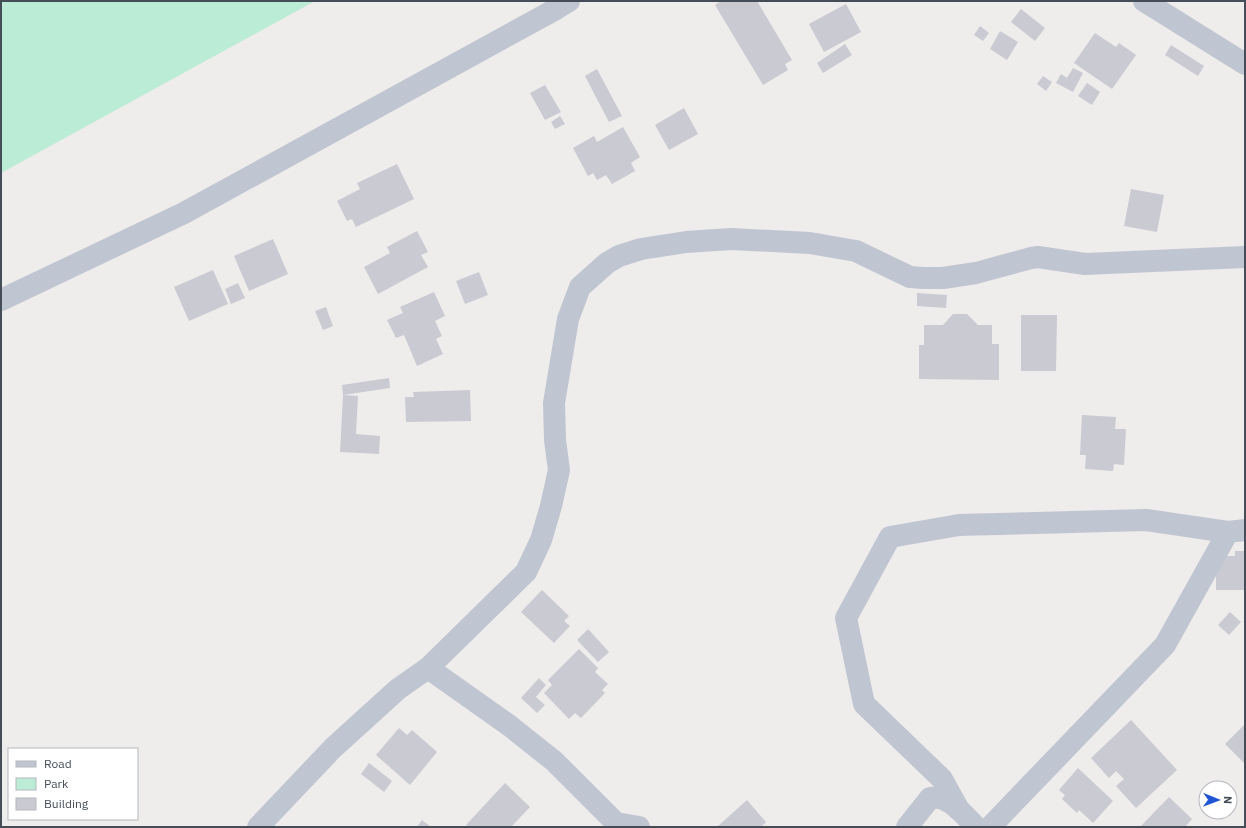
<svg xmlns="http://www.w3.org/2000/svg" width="1246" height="828" viewBox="0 0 1246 828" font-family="'IBM Plex Sans',sans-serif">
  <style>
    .green { fill: #bbecd5 }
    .building { fill: #c9cad2 }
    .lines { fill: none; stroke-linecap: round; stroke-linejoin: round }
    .minor { stroke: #c0c6d1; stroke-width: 22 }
  </style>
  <rect width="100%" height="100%" fill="#efecec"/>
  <path class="green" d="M1,1H315L1,173Z"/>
  <g class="building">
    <path d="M721,1H757L792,60L785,64L788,70L763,85L715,5Z"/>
    <path d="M846,4L861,32L824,52L809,24Z"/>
    <path d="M1021,9L1045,28L1035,41L1011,22Z"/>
    <path d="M980,26L989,33L983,41L974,35Z"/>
    <path d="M1000,31L1018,42L1007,60L990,49Z"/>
    <path d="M1095,33L1116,47L1119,43L1136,55L1112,89L1074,63Z"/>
    <path d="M845,44L852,55L823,73L817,63Z"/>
    <path d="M1171,45L1204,66L1198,76L1165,55Z"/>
    <path d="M1073,68L1083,73L1073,92L1056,83L1061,74L1067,78Z"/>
    <path d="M597,69L622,116L609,122L585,76Z"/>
    <path d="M1043,76L1052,82L1046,91L1037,84Z"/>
    <path d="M1087,83L1100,92L1092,105L1078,96Z"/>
    <path d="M545,85L561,112L545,120L530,93Z"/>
    <path d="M684,108L698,134L669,150L655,125Z"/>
    <path d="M560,116L565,124L555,129L551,122Z"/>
    <path d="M623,127L640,157L631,163L635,171L612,184L606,175L597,180L593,173L588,176L573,148L594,136L597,142Z"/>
    <path d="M397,164L414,199L356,227L352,219L347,221L337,201L360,189L357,183Z"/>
    <path d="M1131,189L1164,195L1157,232L1124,226Z"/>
    <path d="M417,231L428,252L421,255L428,267L378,294L364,267L390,253L387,247Z"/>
    <path d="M273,239L288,274L249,291L234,256Z"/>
    <path d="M213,270L228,304L189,321L174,287Z"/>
    <path d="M479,272L488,295L465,304L456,281Z"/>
    <path d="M238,283L245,298L231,304L225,289Z"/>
    <path d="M434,292L445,316L435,321L442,336L436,339L443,354L417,366L404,335L396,338L387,320L403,313L400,307Z"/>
    <path d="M917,293L947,295L946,308L917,306Z"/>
    <path d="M326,307L333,326L323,330L315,311Z"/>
    <path d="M953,314H967L978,325H992V344H999V380L919,379V345H924V325H943Z"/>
    <path d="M1021,315H1057L1056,371H1021Z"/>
    <path d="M389,378L390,388L343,395L342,385Z"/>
    <path d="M470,390L471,421L406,422L405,397H414L413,392Z"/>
    <path d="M343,395L358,396L356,434L380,436L379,454L340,452Z"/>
    <path d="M1082,415L1116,417L1115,429H1126L1124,465L1114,464L1113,471L1085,469L1086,455H1080Z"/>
    <path d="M1235,551H1245V590H1216V556H1235Z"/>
    <path d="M542,590L569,616L564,621L570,626L554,643L521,612Z"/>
    <path d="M1230,612L1241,622L1229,635L1218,625Z"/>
    <path d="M588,629L609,652L598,662L577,640Z"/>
    <path d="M579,649L598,668L595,672L608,684L602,690L605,693L581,718L575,713L569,719L544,693L552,685L548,680Z"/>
    <path d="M539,678L546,685L536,697L545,705L537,713L521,698Z"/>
    <path d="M1131,720L1177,770L1136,808L1116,786L1124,779L1116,771L1109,778L1091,758Z"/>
    <path d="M1245,724V764L1225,744Z"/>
    <path d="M399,728L407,735L412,730L437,752L410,785L376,755Z"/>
    <path d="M369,763L392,781L384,792L361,774Z"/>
    <path d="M1078,768L1113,801L1093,823L1079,810L1077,813L1062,799L1065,795L1059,790Z"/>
    <path d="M505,783L530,807L511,827H468L466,825Z"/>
    <path d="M1169,797L1192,819L1185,827H1140Z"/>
    <path d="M747,800L766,822L761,827H717Z"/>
    <path d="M422,820L431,827H417Z"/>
  </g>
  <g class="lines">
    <g class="minor">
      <path d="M1144,1L1245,64"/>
      <path d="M1,300L184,213L556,9L569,1"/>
      <path d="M428,668L510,726L554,761L616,823L639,827"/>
      <path d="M959,810L942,779L864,704L846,618L890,537L959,525L1146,520L1228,532L1245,530"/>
      <path d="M258,827L333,748L398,689L428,668L526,572L541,540L551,506L559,470L555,440L554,403L568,319L580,287L607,263L619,256L641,249L686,242L731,239L810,243L856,251L910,277L923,278H943L976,273L1031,258L1038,257L1085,264L1245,257"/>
      <path d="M907,827L930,798C948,794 964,815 976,827"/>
      <path d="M990,827L1165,645L1228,532"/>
    </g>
  </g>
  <rect width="1246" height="828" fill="none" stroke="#454d59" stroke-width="4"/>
  <rect x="8" y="748" width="130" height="72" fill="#ffffff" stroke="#b5b8bd"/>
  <rect x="16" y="761" width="20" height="6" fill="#c0c6d1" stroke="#b5b8bd"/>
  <text x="44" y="768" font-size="12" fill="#454d59">Road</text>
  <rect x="16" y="778" width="20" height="12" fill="#bbecd5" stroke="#b5b8bd"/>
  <text x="44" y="788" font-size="12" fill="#454d59">Park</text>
  <rect x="16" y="798" width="20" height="12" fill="#c9cad2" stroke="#b5b8bd"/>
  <text x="44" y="808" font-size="12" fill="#454d59">Building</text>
  <g transform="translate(1218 800) rotate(91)"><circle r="19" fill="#ffffff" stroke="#b5b8bd"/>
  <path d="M0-3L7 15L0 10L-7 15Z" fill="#2056d5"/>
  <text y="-6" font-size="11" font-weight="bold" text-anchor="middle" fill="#454d59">N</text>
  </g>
</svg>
